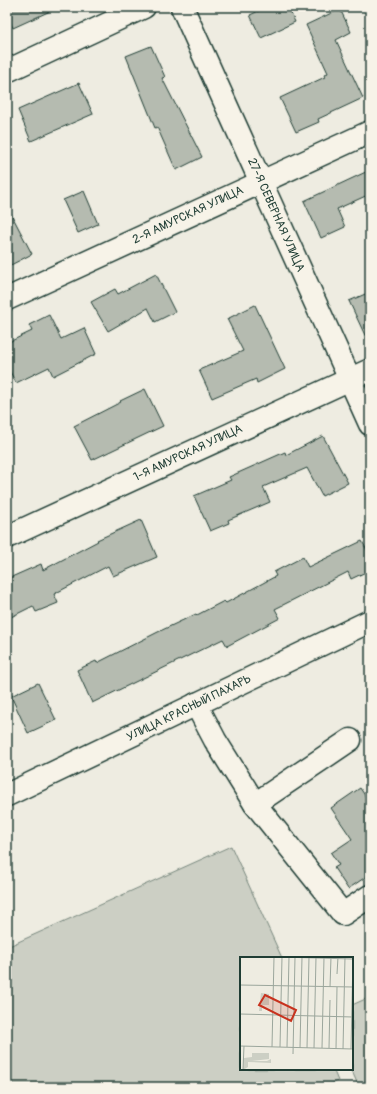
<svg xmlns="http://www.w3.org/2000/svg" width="377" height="1094" viewBox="0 0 377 1094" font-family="Pangolin,sans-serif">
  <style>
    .pitch { fill: #cccfc4; stroke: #76867c }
    .building { fill: #b5bbb0; stroke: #1f3d34 }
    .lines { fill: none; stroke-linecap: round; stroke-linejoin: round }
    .minor-casing { stroke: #1f3d34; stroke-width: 25 }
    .minor { stroke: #f7f3e8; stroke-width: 22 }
    .labels { text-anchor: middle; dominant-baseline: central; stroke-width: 3.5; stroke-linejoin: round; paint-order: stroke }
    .street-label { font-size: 12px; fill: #1f3d34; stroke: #f7f3e8 }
    .inset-road { fill: none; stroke: #9ba69c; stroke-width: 1 }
    .view { fill: #c8321e; fill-opacity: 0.15; stroke: #c8321e; stroke-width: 2 }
    .inset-edge { fill: none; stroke: #1f3d34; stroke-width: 2 }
  </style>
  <rect width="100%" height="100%" fill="#eeece1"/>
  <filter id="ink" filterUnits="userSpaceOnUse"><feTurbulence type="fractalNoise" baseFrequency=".025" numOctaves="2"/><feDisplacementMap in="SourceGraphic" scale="8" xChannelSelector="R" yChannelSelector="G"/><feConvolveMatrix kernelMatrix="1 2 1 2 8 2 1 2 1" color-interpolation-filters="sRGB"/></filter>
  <g filter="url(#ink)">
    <g class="pitch">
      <path d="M231,846L282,958H241V1069H333L338,1081L325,1087H7V947Z"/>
      <path d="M370,997V1087H359L351,1069H352V1005Z"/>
    </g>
    <g class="building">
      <path d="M7,7H59L13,28L7,15Z"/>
      <path d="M267,7H288L295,22L261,38L250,15Z"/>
      <path d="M340,9L351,32L336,40L363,98L318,119L319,122L296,132L280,98L325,77L324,75L328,73L306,25Z"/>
      <path d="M151,46L165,77L162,78L202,157L176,170L157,127L155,128L126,56Z"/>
      <path d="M79,83L93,114L31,141L18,110Z"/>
      <path d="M370,170V194L337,209L345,227L321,238L304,201Z"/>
      <path d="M84,191L98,224L78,233L63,200Z"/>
      <path d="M7,206L32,254L7,267Z"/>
      <path d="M156,274L175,312L155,322L148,308L108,331L91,302L115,289L118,294Z"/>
      <path d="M370,292V346L349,301Z"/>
      <path d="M255,305L285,369L257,383L256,379L212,398L199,370L243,351L227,319Z"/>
      <path d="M49,315L61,339L84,328L96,354L53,376L49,367L16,383L7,366V343L32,331L29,325Z"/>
      <path d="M145,389L163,426L92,460L74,426L121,402L120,401Z"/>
      <path d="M323,436L348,483L322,496L307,468L263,487L270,502L228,520L229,523L210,531L194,496L231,480L229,477L285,452L286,455Z"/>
      <path d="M141,520L157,557L113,576L108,566L54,594L58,603L36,612L33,606L7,619V579L41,564L43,570L98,541L97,540Z"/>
      <path d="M362,541L370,556V570L351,579L348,572L275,609L280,618L227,646L223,639L92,703L77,670L96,661L97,663L158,632L196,614L197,615L224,601L226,603L276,576L274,572L303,557L308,567Z"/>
      <path d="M38,683L56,720L28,733L11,696Z"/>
      <path d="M360,788L370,803V874L348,889L334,868L339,865L331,853L352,839L331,808Z"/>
    </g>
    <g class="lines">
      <defs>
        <g id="minor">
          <path d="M182,7L370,424"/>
          <path d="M7,71L144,7"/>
          <path d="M7,299L370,132"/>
          <path d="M7,537L370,370"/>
          <path d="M196,704L215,740L255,804L343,914L370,896"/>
          <path d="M7,795L370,621"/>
          <path d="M255,804L350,740"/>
        </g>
      </defs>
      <use href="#minor" class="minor-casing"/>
      <use href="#minor" class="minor"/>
    </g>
  </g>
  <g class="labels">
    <g class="street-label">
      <text transform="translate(188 215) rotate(-25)">2-Я АМУРСКАЯ УЛИЦА</text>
      <text transform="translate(276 215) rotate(66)">27-Я СЕВЕРНАЯ УЛИЦА</text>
      <text transform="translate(188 453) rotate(-25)">1-Я АМУРСКАЯ УЛИЦА</text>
      <text transform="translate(189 708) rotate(-26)">УЛИЦА КРАСНЫЙ ПАХАРЬ</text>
    </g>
  </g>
  <g transform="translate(240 957)">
    <rect width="113" height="113" fill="#eeece1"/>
    <path d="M12,100V104H27L31,102V106L8,105V110L3,113L4,101Z" fill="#cccfc4"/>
    <path d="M21,36L29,37V48H22V54H19ZM12,96H29V102L12,104Z" fill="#cccfc4"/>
    <path class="inset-road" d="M39,0L113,2M97,17L98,0M0,28L113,30M90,30L91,0M0,57L113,60M0,89L113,92M32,90L34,0M40,90L42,0M47,90L49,0M60,91L62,0M67,91L69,0M74,91L76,0M82,91L84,0M89,91L90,43M96,92L97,30M103,92L105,0M111,92L113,0M53,97L55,0M3,113L4,89"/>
    <path class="view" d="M25,38L56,53L51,64L19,48Z"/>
    <rect width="113" height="113" class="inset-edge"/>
  </g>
  <rect width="377" height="1094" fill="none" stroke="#f7f3e8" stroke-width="24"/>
  <rect x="12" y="12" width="353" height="1070" fill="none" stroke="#1f3d34" stroke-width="1.5" filter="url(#ink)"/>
</svg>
